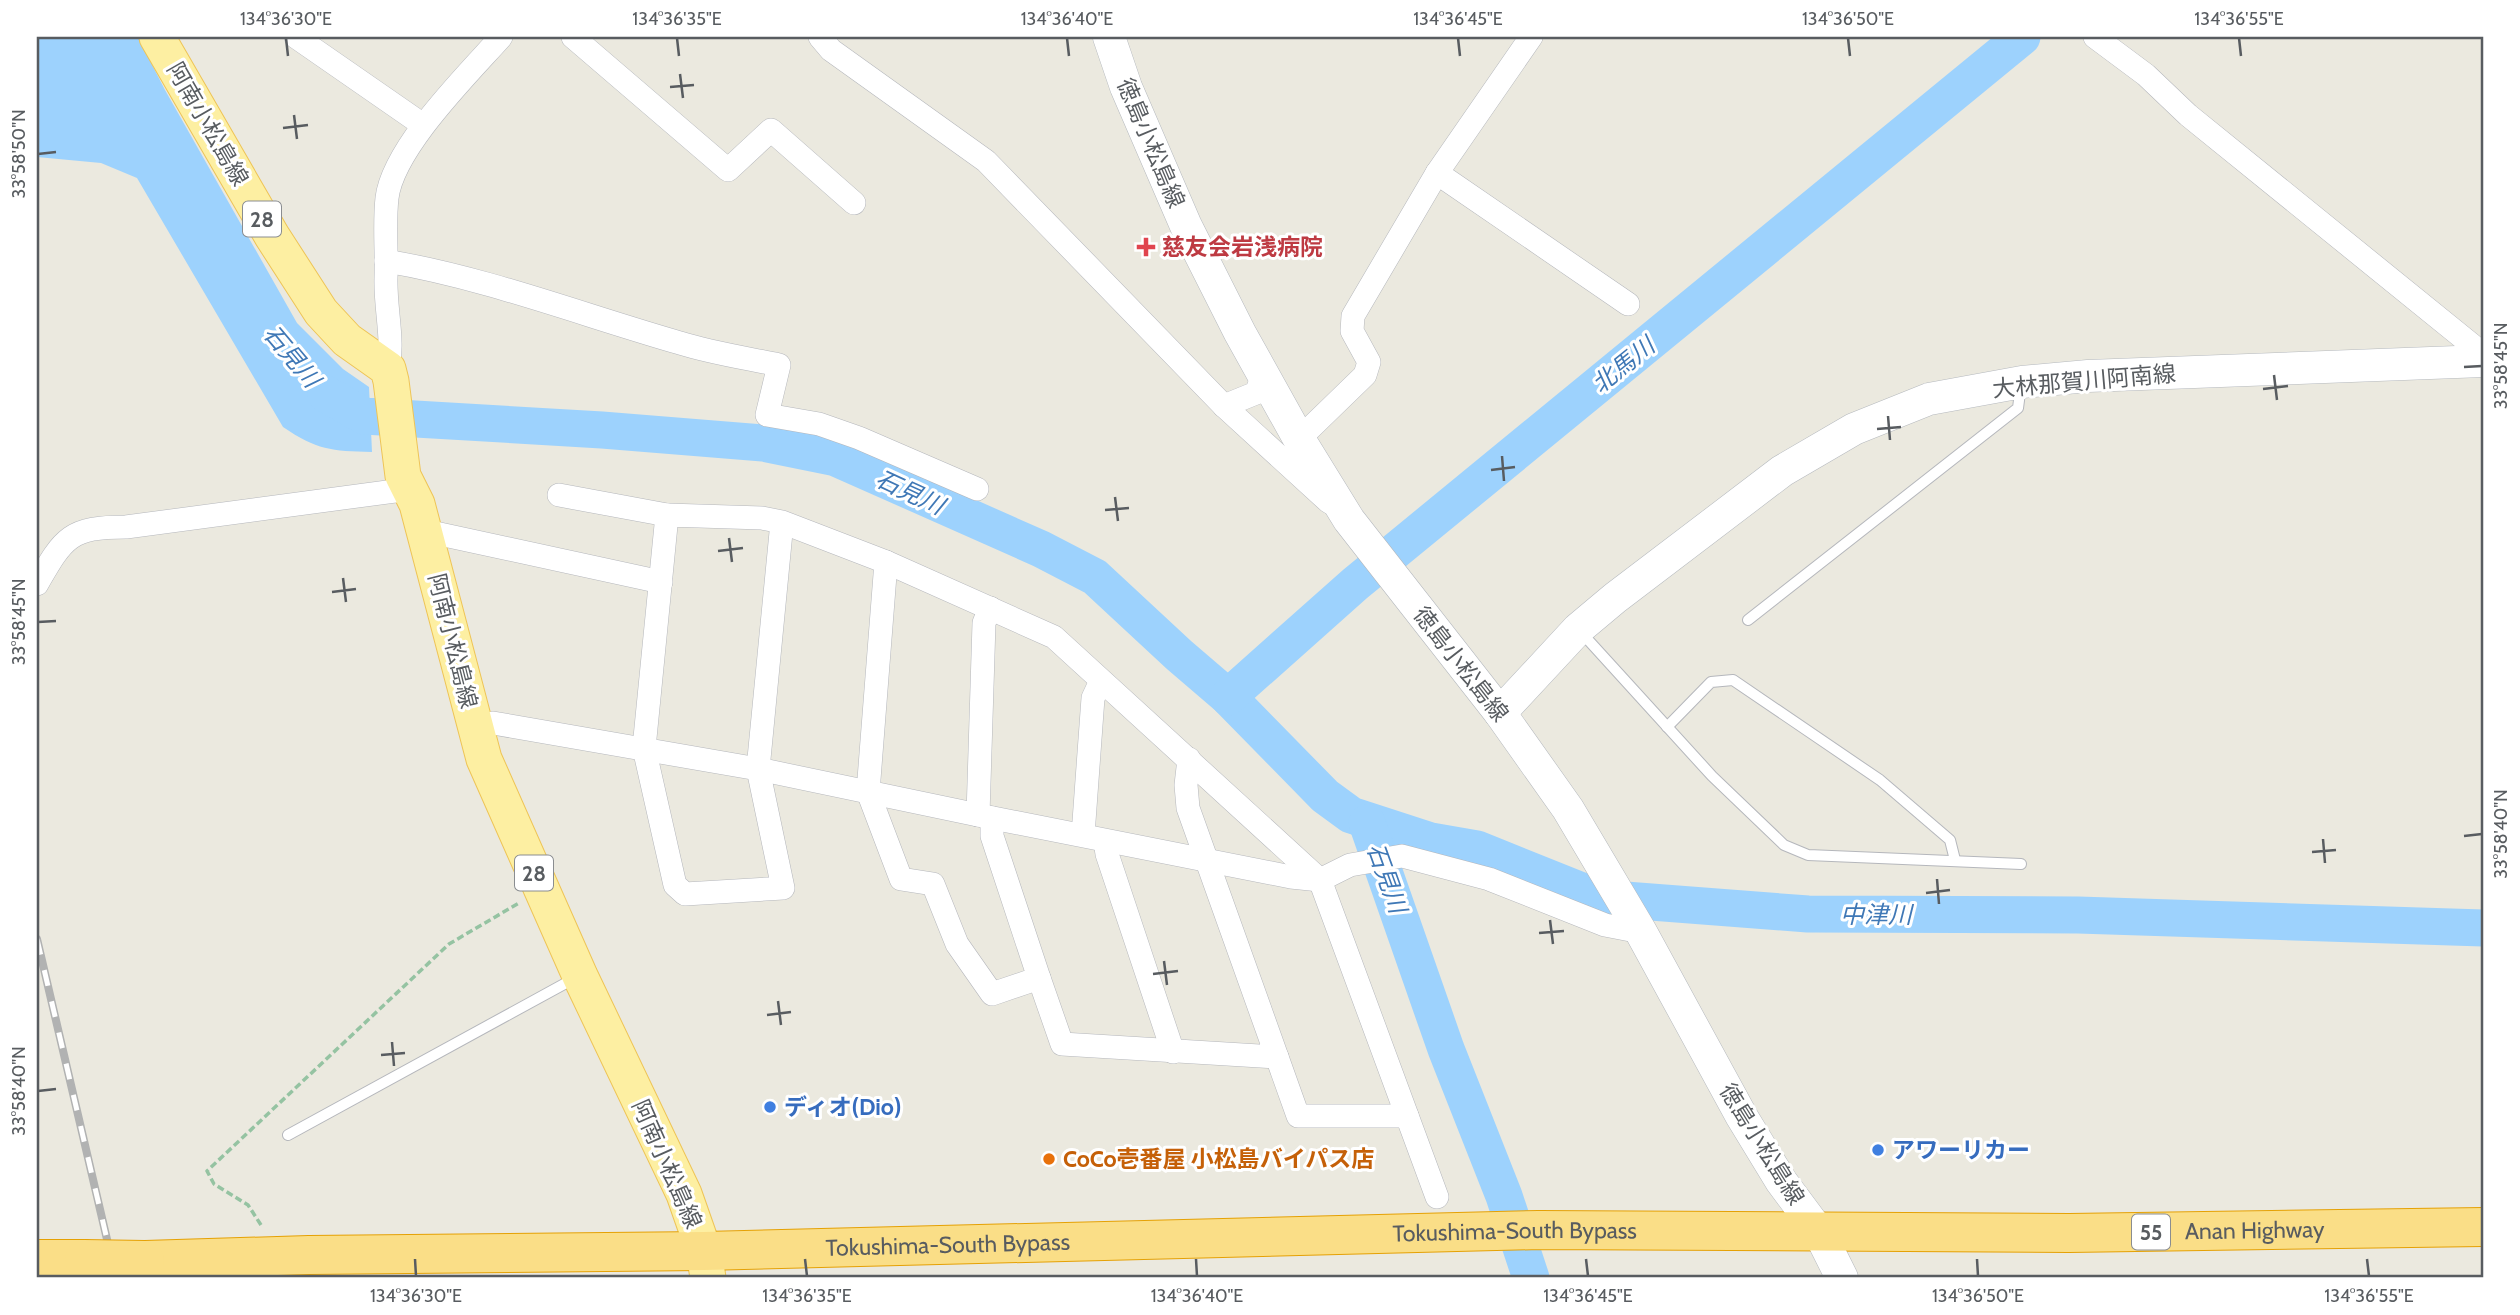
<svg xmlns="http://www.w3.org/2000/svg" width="2520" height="1315" viewBox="0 0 2520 1315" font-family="Cabin,'Noto Sans JP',sans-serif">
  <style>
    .water { fill: #9dd2fd }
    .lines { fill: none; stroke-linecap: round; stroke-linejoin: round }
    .river { stroke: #9dd2fd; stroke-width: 37 }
    .lane-casing { stroke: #b5b7bc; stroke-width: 12 }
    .street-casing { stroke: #b5b7bc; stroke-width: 24 }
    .secondary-casing { stroke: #b5b9be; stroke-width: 33 }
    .primary-casing { stroke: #eec456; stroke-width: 37 }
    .highway-casing { stroke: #e5a105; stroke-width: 40 }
    .path { stroke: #95c3a2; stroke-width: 3.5; stroke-dasharray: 7 3.5; stroke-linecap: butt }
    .lane { stroke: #fff; stroke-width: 10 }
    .street { stroke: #fff; stroke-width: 23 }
    .secondary { stroke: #fff; stroke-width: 32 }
    .primary { stroke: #fdefa2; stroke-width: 35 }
    .highway { stroke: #fade87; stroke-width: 38 }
    .rail-casing { stroke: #b1b2b2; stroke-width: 8 }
    .rail { stroke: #fff; stroke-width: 5; stroke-dasharray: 16; stroke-linecap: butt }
    .highway-bridge-casing { stroke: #e5a105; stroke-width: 40; stroke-linecap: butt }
    .highway-bridge { stroke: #fade87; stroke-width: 38 }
    .ticks { fill: none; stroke: #585c60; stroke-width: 2.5 }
    .health-dot { fill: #e0444e; stroke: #fff; stroke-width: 2.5 }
    .shop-dot { fill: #3f7fe0; stroke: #fff; stroke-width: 2.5 }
    .food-dot { fill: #e8710a; stroke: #fff; stroke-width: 2.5 }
    .labels { text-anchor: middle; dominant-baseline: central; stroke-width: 6; stroke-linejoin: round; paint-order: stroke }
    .shield { fill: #fff; stroke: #8a8d90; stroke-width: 2 }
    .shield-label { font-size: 21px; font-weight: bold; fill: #585c60 }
    .street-label { font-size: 23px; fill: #585c60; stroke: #fff }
    .health-label { font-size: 23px; font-weight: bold; fill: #be3a42; stroke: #fff; text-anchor: start }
    .shop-label { font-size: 23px; font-weight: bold; fill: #366cbe; stroke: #fff; text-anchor: start }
    .food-label { font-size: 23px; font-weight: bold; fill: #c56008; stroke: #fff; text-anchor: start }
    .water-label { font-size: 24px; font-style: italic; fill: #3f78b6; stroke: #fff }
    .neatline { fill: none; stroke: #585c60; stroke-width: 2.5 }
    .ticks-label { font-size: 18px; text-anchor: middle; fill: #585c60 }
  </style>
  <rect width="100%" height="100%" fill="#ebe9df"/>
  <path class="water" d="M37,37H138L165,90L297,323L343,369L369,387L372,452C331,451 317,450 283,427L137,178L101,163L37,157Z"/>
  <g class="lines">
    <g class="river">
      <path d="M326,394L364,416L602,430L763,443L836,458L1041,549L1095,577L1179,655L1228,697L1325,796L1351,815L1431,841L1477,849L1599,898L1808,914L2078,915L2483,928"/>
      <path d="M1228,697L1355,584L2022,37"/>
      <path d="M1367,823L1446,1049L1504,1196L1531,1278"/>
    </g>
    <defs>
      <g id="lane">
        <path d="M1748,620L2018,408L2021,385"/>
        <path d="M1580,631L1712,776L1784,845L1808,855L2021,864"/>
        <path d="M1667,727L1711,682L1733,680L1880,780L1950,840L1955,860"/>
        <path d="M288,1135L577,977"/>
      </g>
      <g id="street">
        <path d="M296,37L423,125"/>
        <path d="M573,37L728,170L771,130L854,203"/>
        <path d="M820,37L831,50L986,161L1224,406L1329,502"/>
        <path d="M2095,37L2146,75L2188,115L2483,354"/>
        <path d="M1437,173L1628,304"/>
        <path d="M386,261C487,278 582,315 680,343C712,353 746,358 779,365L767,415L819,424L859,438L977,489"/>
        <path d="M388,369C394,339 385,309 386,278C387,252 384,224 387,198C393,148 467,75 501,37"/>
        <path d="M1224,406L1256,393L1263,376"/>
        <path d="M1299,439L1365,375L1369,362L1352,331L1353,316L1437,173L1531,37"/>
        <path d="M559,495L667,515"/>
        <path d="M782,522L758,769L783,888L685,894L675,885L644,748L667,515L762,518L782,522L886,562L1054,637L1320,880L1437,1197"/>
        <path d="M425,534L435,533L661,582"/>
        <path d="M886,562L868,792L901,879L933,884L957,944L992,994L1039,978L992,836V818"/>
        <path d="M37,584C64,537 70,527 126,527L410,489"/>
        <path d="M475,727L493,723L758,769L978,815L1291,877L1320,880L1350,865L1402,856L1489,879L1605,925L1641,932"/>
        <path d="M978,815L984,623L990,608"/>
        <path d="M1083,835L1093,698L1101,681"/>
        <path d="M1105,841L1107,854L1173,1052"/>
        <path d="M1039,978L1062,1044L1277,1057L1188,808L1186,785L1189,759"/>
        <path d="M1277,1057L1298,1116H1407"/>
      </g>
      <g id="secondary">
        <path d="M1109,37L1126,87L1186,226L1240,333L1299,439L1349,520L1500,713L1568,809L1641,932L1742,1117L1781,1181L1819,1232L1842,1278"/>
        <path d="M1500,713L1578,629L1615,598L1782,471L1854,429L1929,399L2022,382L2088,376L2483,361"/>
      </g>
      <path id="primary" d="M157,37L272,236L321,312L347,340L388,369L391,381L403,476L417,504L484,759L580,976L684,1194L704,1251L708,1278"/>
      <g id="highway">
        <path d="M37,1259H84"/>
        <path id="s1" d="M145,1260L309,1255L704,1251L1539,1230L2069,1233L2483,1227"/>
      </g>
    </defs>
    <use href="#lane" class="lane-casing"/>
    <use href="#street" class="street-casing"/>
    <use href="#secondary" class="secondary-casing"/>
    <use href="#primary" class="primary-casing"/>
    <use href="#highway" class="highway-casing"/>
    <path class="path" d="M261,1225L248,1205L214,1184L207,1171L449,944L519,903"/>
    <use href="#lane" class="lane"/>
    <use href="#street" class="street"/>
    <use href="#secondary" class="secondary"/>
    <use href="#primary" class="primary"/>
    <use href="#highway" class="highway"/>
    <defs>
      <path id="rail" d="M37,939L116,1278"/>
    </defs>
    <use href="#rail" class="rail-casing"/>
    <use href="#rail" class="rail"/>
    <defs>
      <path id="highway-bridge" d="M84,1259L145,1260"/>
    </defs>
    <use href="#highway-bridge" class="highway-bridge-casing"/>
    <use href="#highway-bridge" class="highway-bridge"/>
  </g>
  <path class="ticks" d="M286,38L288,56M677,38L679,56M1067,38L1069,56M1458,38L1460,56M1848,38L1850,56M2239,38L2241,56M680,74L683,98M670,87L694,85M294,115L297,139M283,128L308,125M38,154L56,152M2464,367L2482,366M2274,375L2277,400M2263,389L2288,386M1888,416L1890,440M1877,429L1901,427M1502,456L1504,481M1491,470L1515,467M1115,497L1118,521M1105,510L1129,508M729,538L732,562M718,551L743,548M343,578L346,602M332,592L356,589M38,622L56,621M2464,836L2482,834M2323,839L2325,863M2312,852L2336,850M1937,879L1939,904M1926,893L1950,890M1550,920L1553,944M1539,933L1564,931M1164,961L1167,985M1153,974L1178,971M778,1001L781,1025M767,1015L791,1012M392,1042L394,1066M381,1055L405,1053M38,1091L56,1089M415,1259L416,1276M805,1259L807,1276M1196,1259L1197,1276M1586,1259L1588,1276M1977,1259L1978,1276M2367,1259L2369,1276"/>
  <path class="health-dot" d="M1142.5 236.5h7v7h7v7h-7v7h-7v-7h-7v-7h7z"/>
  <g class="shop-dot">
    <circle cx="770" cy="1107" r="7"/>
    <circle cx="1878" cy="1150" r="7"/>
  </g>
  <circle class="food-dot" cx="1049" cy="1159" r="7"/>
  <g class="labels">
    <g class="shield">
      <rect x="243" y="201.5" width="38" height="35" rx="5"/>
      <rect x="515" y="855.5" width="38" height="35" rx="5"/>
      <rect x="2132" y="1214.5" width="38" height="35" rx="5"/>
    </g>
    <g class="shield-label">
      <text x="262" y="219">28</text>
      <text x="534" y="873">28</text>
      <text x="2151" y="1232">55</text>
    </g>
    <g class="street-label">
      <text transform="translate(208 124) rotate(60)">阿南小松島線</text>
      <text transform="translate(1151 143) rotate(67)">徳島小松島線</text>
      <text transform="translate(2084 381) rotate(-5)">大林那賀川阿南線</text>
      <text transform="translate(453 641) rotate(76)">阿南小松島線</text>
      <text transform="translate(1461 664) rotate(52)">徳島小松島線</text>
      <text transform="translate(1762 1144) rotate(58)">徳島小松島線</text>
      <text transform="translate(667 1164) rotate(66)">阿南小松島線</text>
      <text stroke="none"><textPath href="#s1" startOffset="2110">Anan Highway</textPath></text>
      <text stroke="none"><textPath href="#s1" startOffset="1370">Tokushima-South Bypass</textPath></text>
      <text stroke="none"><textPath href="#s1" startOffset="803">Tokushima-South Bypass</textPath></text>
    </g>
    <g class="health-label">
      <text x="1162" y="247">慈友会岩浅病院</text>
    </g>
    <g class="shop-label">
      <text x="784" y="1107">ディオ(Dio)</text>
      <text x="1892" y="1150">アワーリカー</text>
    </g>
    <g class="food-label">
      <text x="1063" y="1159">CoCo壱番屋 小松島バイパス店</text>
    </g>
    <g class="water-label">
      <text transform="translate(292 356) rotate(50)">石見川</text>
      <text transform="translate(1623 365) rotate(-39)">北馬川</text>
      <text transform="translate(910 492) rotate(25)">石見川</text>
      <text transform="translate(1387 878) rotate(70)">石見川</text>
      <text x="1876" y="914">中津川</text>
    </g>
  </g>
  <rect width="2520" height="1315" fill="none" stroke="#ffffff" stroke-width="77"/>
  <rect x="38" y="38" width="2444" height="1238" class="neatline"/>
  <g class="ticks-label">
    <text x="286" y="25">134°36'30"E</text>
    <text x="677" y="25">134°36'35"E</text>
    <text x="1067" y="25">134°36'40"E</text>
    <text x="1458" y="25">134°36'45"E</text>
    <text x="1848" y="25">134°36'50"E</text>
    <text x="2239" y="25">134°36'55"E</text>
    <text transform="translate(19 154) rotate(-90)" y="6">33°58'50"N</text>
    <text transform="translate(2501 366) rotate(-90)" y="6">33°58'45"N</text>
    <text transform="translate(19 622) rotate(-90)" y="6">33°58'45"N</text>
    <text transform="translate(2501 834) rotate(-90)" y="6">33°58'40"N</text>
    <text transform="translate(19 1091) rotate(-90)" y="6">33°58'40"N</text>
    <text x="416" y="1302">134°36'30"E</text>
    <text x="807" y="1302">134°36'35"E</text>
    <text x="1197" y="1302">134°36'40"E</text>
    <text x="1588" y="1302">134°36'45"E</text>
    <text x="1978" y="1302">134°36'50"E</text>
    <text x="2369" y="1302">134°36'55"E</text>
  </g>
</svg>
